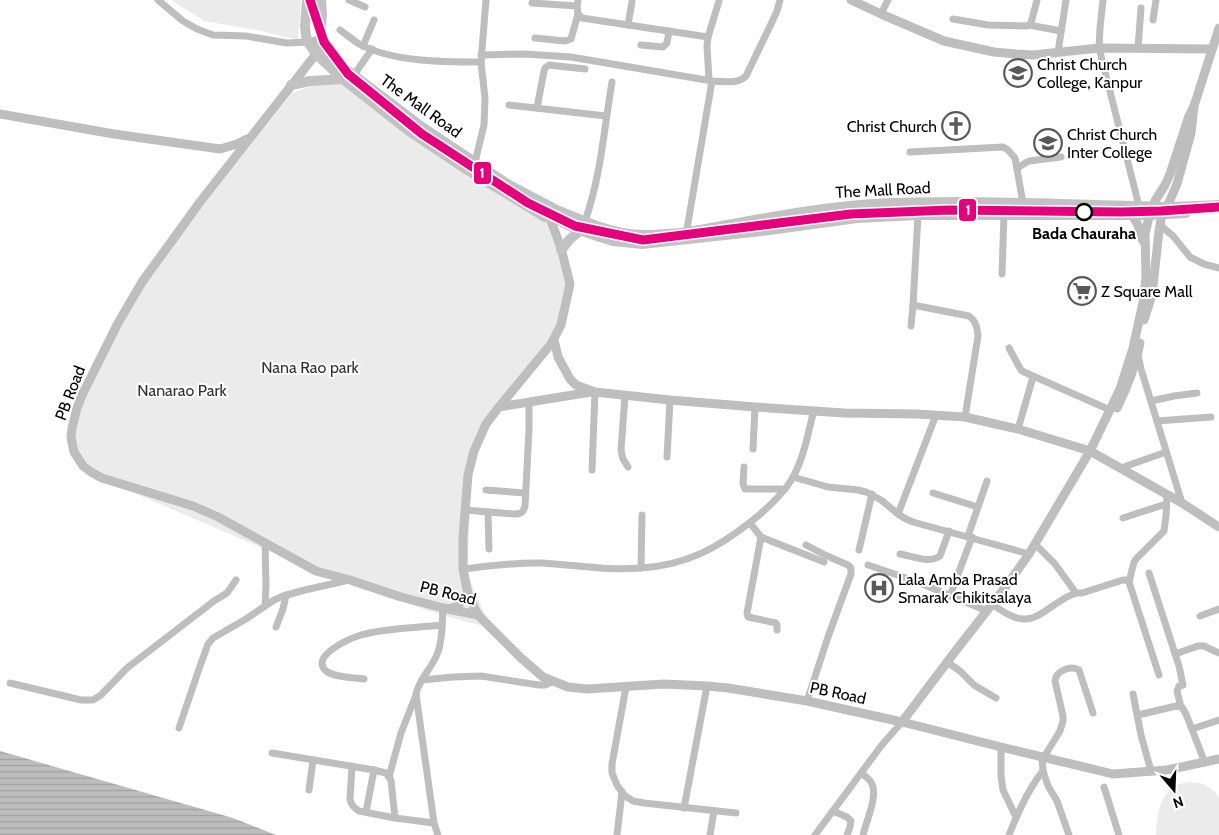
<svg xmlns="http://www.w3.org/2000/svg" width="1219" height="835" viewBox="0 0 1219 835" font-family="Cabin,sans-serif">
  <style>
    .green { fill: #ebebeb }
    .water { fill: url(#water-rules) }
    .lines { fill: none; stroke-linecap: round; stroke-linejoin: round }
    .minor { stroke: #bebebe; stroke-width: 7 }
    .tertiary { stroke: #bebebe; stroke-width: 9 }
    .secondary { stroke: #c2c2c2; stroke-width: 10 }
    .metro-1-casing { stroke: #fff; stroke-width: 12 }
    .metro-1 { stroke: #e5007d; stroke-width: 9 }
    .stop-dot { fill: #fff; stroke: #000; stroke-width: 2.5 }
    .labels { text-anchor: middle; dominant-baseline: central; stroke-width: 4; stroke-linejoin: round; paint-order: stroke }
    .poi-label { font-size: 16px; fill: #000; stroke: #fff; text-anchor: start }
    .street-label { font-size: 16px; fill: #000; stroke: #fff }
    .stop-label { font-size: 16px; font-weight: bold; fill: #000; stroke: #fff }
    .park-label { font-size: 16px; fill: #313131; stroke: #fff }
    .line-badge { stroke: #fff; stroke-width: 2 }
    .badge-label { font-size: 14px; text-anchor: middle; font-weight: bold; fill: #fff }
  </style>
  <defs>
    <pattern id="water-rules" width="6" height="5" patternUnits="userSpaceOnUse" patternTransform="scale(1.25)"><rect width="6" height="5" fill="#bdbdbd"/><path d="M0 2.5h6" fill="none" stroke="#a1a1a1"/></pattern>
  </defs>
  <rect width="100%" height="100%" fill="#fff"/>
  <g class="green">
    <path d="M171,0H301L298,40L261,31L204,21Z"/>
    <path d="M320,83L342,84L548,219L561,251L568,292L559,328L486,425L472,463L467,574L491,628L452,618L423,609L293,561L90,474L69,441L88,377L140,285L292,93Z"/>
    <path d="M1189,782L1204,784L1214,791L1219,798V835H1156C1157,818 1158,797 1174,787C1177,784 1184,783 1189,782Z"/>
  </g>
  <path class="water" d="M0,751L233,818L276,835H0Z"/>
  <g class="lines">
    <g class="minor">
      <path d="M158,0L183,21L197,29L213,35L246,36L287,43L308,42L320,39"/>
      <path d="M349,0L365,7"/>
      <path d="M578,0L577,6L578,14L582,18L708,37"/>
      <path d="M1103,0L1100,28L1099,48L1139,206"/>
      <path d="M532,3L577,6"/>
      <path d="M881,14L888,0"/>
      <path d="M953,19L988,25L1027,26L1031,23L1037,0"/>
      <path d="M1153,20L1156,0"/>
      <path d="M628,25L632,2"/>
      <path d="M1029,25L1061,31"/>
      <path d="M340,30C347,35 353,40 359,44C393,62 443,62 481,62"/>
      <path d="M535,38L565,41L571,39L578,14"/>
      <path d="M641,45L663,47L667,43L669,31"/>
      <path d="M363,46L374,20"/>
      <path d="M1138,48L1141,8"/>
      <path d="M1058,52L1066,0"/>
      <path d="M481,55L524,54L571,57L712,81C724,81 737,85 746,76L772,22L777,11L780,0"/>
      <path d="M354,75L372,49"/>
      <path d="M709,80L707,46L708,37L719,1"/>
      <path d="M509,105L606,116"/>
      <path d="M537,108L544,71L545,68L549,65L585,69"/>
      <path d="M910,152L1003,147L1008,150L1015,158L1023,203"/>
      <path d="M475,162L484,125L485,98L481,62L486,0"/>
      <path d="M1017,168L1029,161L1061,157"/>
      <path d="M585,221C601,176 604,129 612,82"/>
      <path d="M1160,225L1173,236L1190,257L1204,264L1219,268"/>
      <path d="M686,235L712,81"/>
      <path d="M1002,274L1004,215"/>
      <path d="M913,305L969,316C976,321 977,327 978,336L965,417"/>
      <path d="M911,326L913,305L918,215"/>
      <path d="M1009,348L1021,370L1024,372L1110,410"/>
      <path d="M1138,355L1141,369L1182,503"/>
      <path d="M625,396L621,450L623,459L628,467"/>
      <path d="M1151,401L1174,396L1197,393"/>
      <path d="M936,415L898,514L906,519L913,522L1029,554"/>
      <path d="M1157,421L1211,417"/>
      <path d="M1018,429L1033,377"/>
      <path d="M753,449L755,407"/>
      <path d="M667,457L670,400"/>
      <path d="M744,467L743,484L745,489H785"/>
      <path d="M1121,468L1166,452"/>
      <path d="M592,470L595,392"/>
      <path d="M793,477L828,487L858,490L866,492L881,500L898,514"/>
      <path d="M486,490L525,493"/>
      <path d="M933,493L978,507"/>
      <path d="M465,510L514,514C521,514 523,513 525,506L529,430V403"/>
      <path d="M488,512L489,549"/>
      <path d="M1123,518L1166,504"/>
      <path d="M750,523L761,537L747,613L748,617L776,623L777,625V630"/>
      <path d="M968,536L987,481"/>
      <path d="M761,537L824,562"/>
      <path d="M265,543L266,586L265,605"/>
      <path d="M1035,544L1055,564L1076,593H1082L1123,580H1126L1129,582"/>
      <path d="M806,545L825,555L848,565L851,568V574L828,637L807,701"/>
      <path d="M859,550L872,494"/>
      <path d="M900,554C912,556 929,564 940,556L949,531"/>
      <path d="M868,565L915,581L987,611"/>
      <path d="M641,568L642,515"/>
      <path d="M463,569C489,566 517,562 543,563C575,565 608,571 641,568C687,565 718,548 753,520C768,508 782,495 792,479C804,458 808,433 814,410"/>
      <path d="M1149,573L1179,666L1183,685L1179,686L1177,691L1181,707"/>
      <path d="M950,596L972,537"/>
      <path d="M992,604C1000,610 1013,619 1024,619C1037,620 1051,606 1062,600C1066,597 1071,595 1076,593"/>
      <path d="M1200,616L1219,609"/>
      <path d="M276,627L283,609L286,595"/>
      <path d="M1175,654L1198,646H1204L1219,653"/>
      <path d="M947,662L960,671L974,685L996,698"/>
      <path d="M1159,675L1129,582L1134,562L1136,559L1164,531L1166,516L1167,495"/>
      <path d="M364,679C354,678 333,677 326,671C309,656 351,638 361,635C385,628 416,628 442,625"/>
      <path d="M422,680L453,677L481,676L539,685H545L552,682"/>
      <path d="M10,683L81,700H93L101,695L127,668L214,601L227,593L236,580"/>
      <path d="M626,687L612,764V773L617,785L624,795L633,801L644,803L736,813"/>
      <path d="M1133,694L1141,735L1151,771"/>
      <path d="M1138,715L1176,706L1182,707L1186,714L1205,763"/>
      <path d="M179,728L199,669L208,644L213,638L246,619L274,600L283,596L305,590L349,580"/>
      <path d="M1192,729L1219,720"/>
      <path d="M1001,747V776L1003,790L1016,817"/>
      <path d="M272,753L374,770L386,773L391,780L395,818"/>
      <path d="M1042,757L1043,771L1048,786L1057,801L1069,835"/>
      <path d="M1044,757L1060,731L1063,721V716L1055,681C1056,671 1070,665 1079,670L1093,713"/>
      <path d="M352,766L350,799C351,805 354,808 359,811L395,818L434,823"/>
      <path d="M861,773C865,776 870,779 872,784C878,796 866,822 863,835"/>
      <path d="M389,777L401,733L416,695"/>
      <path d="M1104,787L1119,835"/>
      <path d="M309,790L313,760"/>
      <path d="M684,808L707,686"/>
      <path d="M833,811L847,817L851,821L850,827L847,835"/>
      <path d="M366,812L374,770"/>
      <path d="M438,835L434,823L416,694C419,679 433,667 438,652C443,638 442,622 443,608"/>
      <path d="M617,835L622,792"/>
      <path d="M710,835L714,811"/>
      <path d="M815,835L881,746L902,722"/>
      <path d="M1009,835C1018,812 1028,789 1043,771"/>
    </g>
    <g class="tertiary">
      <path d="M851,0L881,14L944,41L994,52L1016,54L1033,55L1099,48L1212,49"/>
      <path d="M316,54L200,202L142,282L118,323L83,393L77,408L72,428L71,437L74,452L83,466L91,472L102,478L193,506L218,517L316,571L350,580L401,597L443,608L478,615L520,657L543,677L568,687L587,689L664,684L707,686L728,688L807,701L902,722L1001,747L1113,774L1167,770L1219,759"/>
      <path d="M0,114L114,134L220,149L237,144L247,139"/>
      <path d="M1132,215L1138,225L1143,241"/>
      <path d="M1144,320L1152,295L1159,231L1162,214L1167,207L1177,184L1191,133L1194,106L1219,28"/>
      <path d="M554,340L558,357L570,379L576,385L595,392L670,400L755,407L844,413L917,414L965,417L1018,429L1090,451L1182,503L1219,527"/>
      <path d="M499,407L591,392"/>
      <path d="M1117,408C1127,388 1136,365 1140,343"/>
      <path d="M449,609C458,607 463,601 468,594"/>
      <path d="M478,615L468,594L463,569V537L468,475L474,451L486,424L499,407L551,344L561,325L570,284L561,248L550,218"/>
      <path d="M902,722L954,653L1007,585L1029,554L1090,451L1120,389L1133,348L1144,298L1146,277L1145,234L1149,217L1155,201L1165,185L1170,174L1189,116L1194,106"/>
    </g>
    <g class="secondary">
      <path d="M307,0L305,26L306,36L308,42L316,54L343,79L409,131L466,169L545,217"/>
      <path d="M321,0L322,14L320,39L321,47L335,61L422,127L509,185L549,206"/>
      <path d="M291,85L310,81L343,79"/>
      <path d="M543,216L542,212L544,208L549,206L554,209C577,218 604,231 629,234C666,238 702,229 738,223C782,215 827,207 873,204C971,199 1069,205 1167,207L1198,206L1219,205"/>
      <path d="M552,217L574,228L600,237L613,241L642,244L762,231L857,218L918,215H1148L1186,213"/>
      <path d="M561,250L570,239L581,230"/>
    </g>
    <defs>
      <path id="metro-1" d="M310,0L324,42L348,74L422,134L528,203L575,226L643,240L851,214L949,210L1121,212L1161,211L1219,207"/>
    </defs>
    <use href="#metro-1" class="metro-1-casing"/>
    <use href="#metro-1" class="metro-1"/>
  </g>
  <defs>
    <symbol id="university-ring" viewBox="-11 -11 22 22"><circle r="9.5" fill="#fff" stroke="#595959" stroke-width="1.5"/><path d="M0-5L7-2L0 1L-7-2ZM-4 1L0 2.5L4 1V4Q0 6-4 4Z" fill="#595959"/></symbol>
    <symbol id="church-ring" viewBox="-11 -11 22 22"><circle r="9.5" fill="#fff" stroke="#595959" stroke-width="1.5"/><path d="M-1.2-6h2.4v3.5h3.3v2.4h-3.3V6h-2.4V-.1h-3.3v-2.4h3.3Z" fill="#595959"/></symbol>
    <symbol id="supermarket-ring" viewBox="-11 -11 22 22"><circle r="9.5" fill="#fff" stroke="#595959" stroke-width="1.5"/><path d="M-6-5.5h2.5l.6 2H6L4.5 2H-2.5L-4.4-4H-6ZM-1.5 3.2a1.3 1.3 0 1 0 .1 0ZM3 3.2a1.3 1.3 0 1 0 .1 0Z" fill="#595959"/></symbol>
    <symbol id="hospital-ring" viewBox="-11 -11 22 22"><circle r="9.5" fill="#fff" stroke="#595959" stroke-width="1.5"/><path d="M-5-5h3v3.5h4V-5h3V5h-3V1.5h-4V5h-3Z" fill="#595959"/></symbol>
  </defs>
  <g fill-rule="evenodd">
    <use href="#university-ring" x="1002" y="57" width="32" height="32"/>
    <use href="#church-ring" x="940" y="110" width="32" height="32"/>
    <use href="#university-ring" x="1032" y="127" width="32" height="32"/>
    <use href="#supermarket-ring" x="1066" y="275" width="32" height="32"/>
    <use href="#hospital-ring" x="863" y="572" width="32" height="32"/>
  </g>
  <circle class="stop-dot" cx="1084" cy="212" r="8"/>
  <g class="labels">
    <g class="poi-label">
      <text x="1037" y="64">Christ Church<tspan x="1037" dy="18">College, Kanpur</tspan></text>
      <text x="937" y="126" text-anchor="end">Christ Church</text>
      <text x="1067" y="134">Christ Church<tspan x="1067" dy="18">Inter College</tspan></text>
      <text x="1101" y="291">Z Square Mall</text>
      <text x="898" y="579">Lala Amba Prasad<tspan x="898" dy="18">Smarak Chikitsalaya</tspan></text>
    </g>
    <g class="street-label">
      <text transform="translate(421 106) rotate(36)">The Mall Road</text>
      <text transform="translate(883 190) rotate(-3)">The Mall Road</text>
      <text transform="translate(70 393) rotate(-69)">PB Road</text>
      <text transform="translate(448 593) rotate(14)">PB Road</text>
      <text transform="translate(838 693) rotate(12)">PB Road</text>
    </g>
    <g class="stop-label">
      <text x="1084" y="233">Bada Chauraha</text>
    </g>
    <g class="park-label">
      <text x="310" y="367">Nana Rao park</text>
      <text x="182" y="390">Nanarao Park</text>
    </g>
  </g>
  <g class="line-badge">
    <rect x="473" y="161" width="19" height="24" rx="5" fill="#e5007d"/>
    <rect x="958" y="198" width="19" height="24" rx="5" fill="#e5007d"/>
  </g>
  <g class="badge-label">
    <text x="482" y="178">1</text>
    <text x="968" y="215">1</text>
  </g>
  <g transform="translate(1174 790) rotate(161)" stroke="#ffffff" stroke-width="4" paint-order="stroke">
  <path d="M0-4L9 19L0 12L-9 19Z" fill="#000000"/>
  <text y="-8" font-size="14" font-weight="bold" text-anchor="middle" fill="#000000">N</text>
  </g>
</svg>
